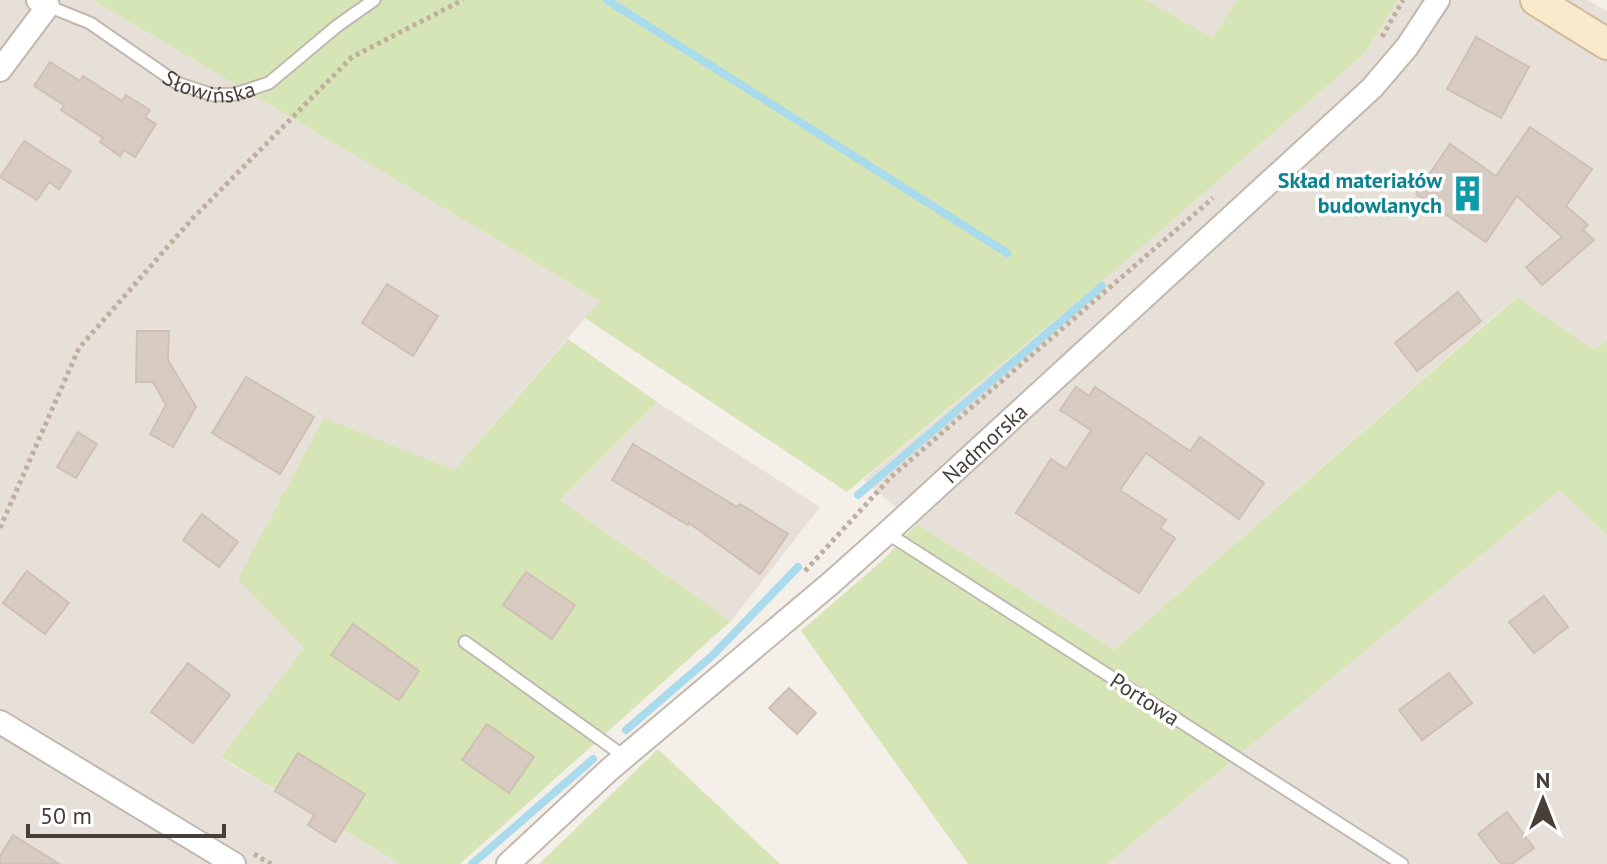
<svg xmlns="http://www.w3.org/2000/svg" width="1607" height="864" viewBox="0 0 1607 864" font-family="'PT Sans',sans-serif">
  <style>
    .residential { fill: #e7e0d8 }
    .grass { fill: #d6e5b5 }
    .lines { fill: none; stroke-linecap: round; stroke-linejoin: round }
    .stream { stroke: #aadbec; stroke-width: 8 }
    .building { fill: #d8ccc2; stroke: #cfc0b3; stroke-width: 2 }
    .lane-casing { stroke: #c2b8af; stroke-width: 15 }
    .street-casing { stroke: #c2b8af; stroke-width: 26 }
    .secondary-casing { stroke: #d0bb9c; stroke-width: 34 }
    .path { stroke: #bfaf9f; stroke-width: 5; stroke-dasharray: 4 4; stroke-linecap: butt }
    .lane { stroke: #fff; stroke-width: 11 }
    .street { stroke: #fff; stroke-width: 22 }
    .secondary { stroke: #fbe9cc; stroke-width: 30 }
    .labels { text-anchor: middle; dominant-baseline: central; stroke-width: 7; stroke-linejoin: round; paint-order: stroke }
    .street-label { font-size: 22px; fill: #473f38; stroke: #fff }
    .culture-label { font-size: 22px; font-weight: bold; fill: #0d838f; stroke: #fff; text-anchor: end }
  </style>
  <rect width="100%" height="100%" fill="#f4efe9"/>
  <g class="residential">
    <path d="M0,0H93L600,301L454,470L304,648L221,758L400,864H0Z"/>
    <path d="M1146,0H1237L1214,39Z"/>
    <path d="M1398,0H1588L1607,11V341L1594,350L1516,297L1114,650L917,524L863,480L1112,273L1365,53Z"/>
    <path d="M657,402L820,507L731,621L560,500Z"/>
    <path d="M1560,490L1607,536V864H1107Z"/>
  </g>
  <g class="grass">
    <path d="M93,0H1146L1213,38L1237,0H1398L1365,53L1112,273L847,492L585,318L600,301Z"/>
    <path d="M1517,297L1594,350L1607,341V536L1560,490L1107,864H968L801,631L884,559L917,524L1114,650Z"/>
    <path d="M568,339L657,402L560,500L731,621L460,864H400L221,757L304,648L238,579L324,418L454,470Z"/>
    <path d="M658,749L780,864H539Z"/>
  </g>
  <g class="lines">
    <g class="stream">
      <path d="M607,0L1007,253"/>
      <path d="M858,495L1102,286"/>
      <path d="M626,730L713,655L798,567"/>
      <path d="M472,864L593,759"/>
    </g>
  </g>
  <g class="building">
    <path d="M1476,37L1529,67L1501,118L1447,89Z"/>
    <path d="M50,62L80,81L83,76L122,101L126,95L150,110L145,117L156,124L135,157L124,150L120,156L100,142L103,138L61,110L64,105L34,86Z"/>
    <path d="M1530,127L1592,169L1566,206L1588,225L1583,230L1594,240L1542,285L1526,267L1562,237L1517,196L1486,242L1416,194L1450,144L1496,176Z"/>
    <path d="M24,141L71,171L59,189L49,182L37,200L0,177Z"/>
    <path d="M387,284L438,316L413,356L362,323Z"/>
    <path d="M1458,292L1481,321L1417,371L1395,343Z"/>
    <path d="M137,331H169L168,360L196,407L173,447L150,434L166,405L153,382H136Z"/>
    <path d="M246,377L314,417L280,474L212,433Z"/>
    <path d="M1076,387L1089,396L1095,387L1190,451L1200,437L1264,483L1239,519L1146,453L1120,490L1166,520L1160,528L1175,538L1139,593L1016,513L1051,459L1066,469L1091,430L1060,410Z"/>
    <path d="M78,432L97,444L76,478L57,467Z"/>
    <path d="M633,444L737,507L740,504L788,534L760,574L689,523L688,525L612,480Z"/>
    <path d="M202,514L238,542L219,567L183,540Z"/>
    <path d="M27,571L69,603L45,634L3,603Z"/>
    <path d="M526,572L575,605L552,639L503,605Z"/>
    <path d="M1544,596L1568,627L1534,653L1509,622Z"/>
    <path d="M353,624L419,671L399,700L331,655Z"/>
    <path d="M188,663L230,695L193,743L151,712Z"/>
    <path d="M1449,673L1472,703L1422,740L1399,710Z"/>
    <path d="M789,688L816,713L797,734L769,708Z"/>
    <path d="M487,724L534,757L509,793L462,760Z"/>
    <path d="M298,753L365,794L335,842L308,825L314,815L275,791Z"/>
    <path d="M1507,812L1534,848L1512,864H1501L1478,834Z"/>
    <path d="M13,835L59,864H0V856Z"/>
  </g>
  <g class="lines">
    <defs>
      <g id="lane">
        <path id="s1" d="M48,6L90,23L177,83L213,95L235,94L269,83L337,26L374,0"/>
        <path d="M887,533L1402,864"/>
        <path d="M465,642L625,757"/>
      </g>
      <g id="street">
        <path d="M0,70L48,6L38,0"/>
        <path d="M0,722L234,864"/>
        <path id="s2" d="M508,864L609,770L831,583L887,533L1372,88L1407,47L1438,0"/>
      </g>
      <path id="secondary" d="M1536,0L1607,44"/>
    </defs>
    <use href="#lane" class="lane-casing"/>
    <use href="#street" class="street-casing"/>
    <use href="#secondary" class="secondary-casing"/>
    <g class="path">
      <path d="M1382,37L1403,0"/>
      <path d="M0,528L79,348L192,219L352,57L463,0"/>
      <path d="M805,571L891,477L1213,198"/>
      <path d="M254,854L271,864"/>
    </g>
    <use href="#lane" class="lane"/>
    <use href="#street" class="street"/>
    <use href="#secondary" class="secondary"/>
  </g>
  <defs>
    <symbol id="building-bare" viewBox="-9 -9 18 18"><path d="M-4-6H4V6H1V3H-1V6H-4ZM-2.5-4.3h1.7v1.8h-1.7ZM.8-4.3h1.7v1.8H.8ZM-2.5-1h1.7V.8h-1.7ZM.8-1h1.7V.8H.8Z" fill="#0f9aa8" stroke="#fff" stroke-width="2.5" paint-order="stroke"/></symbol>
  </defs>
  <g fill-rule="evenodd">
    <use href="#building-bare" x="1442" y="168" width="51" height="51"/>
  </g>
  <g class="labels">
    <g class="street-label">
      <text stroke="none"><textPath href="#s1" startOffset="184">Słowińska</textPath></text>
      <text stroke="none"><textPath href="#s2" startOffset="636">Nadmorska</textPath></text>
      <text transform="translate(1145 699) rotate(33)">Portowa</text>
    </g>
    <g class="culture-label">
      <text x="1442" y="180">Skład materiałów<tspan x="1442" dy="25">budowlanych</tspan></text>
    </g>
  </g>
  <g transform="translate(1543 800)" stroke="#ffffff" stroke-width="6" paint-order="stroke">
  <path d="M0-6L14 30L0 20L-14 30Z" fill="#473f38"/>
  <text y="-12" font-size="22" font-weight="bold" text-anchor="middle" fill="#473f38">N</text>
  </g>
  <path d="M28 824v12h196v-12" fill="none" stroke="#473f38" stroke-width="4"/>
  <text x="40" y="824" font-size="24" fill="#473f38" stroke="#ffffff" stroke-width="6" paint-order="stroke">50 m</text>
</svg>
